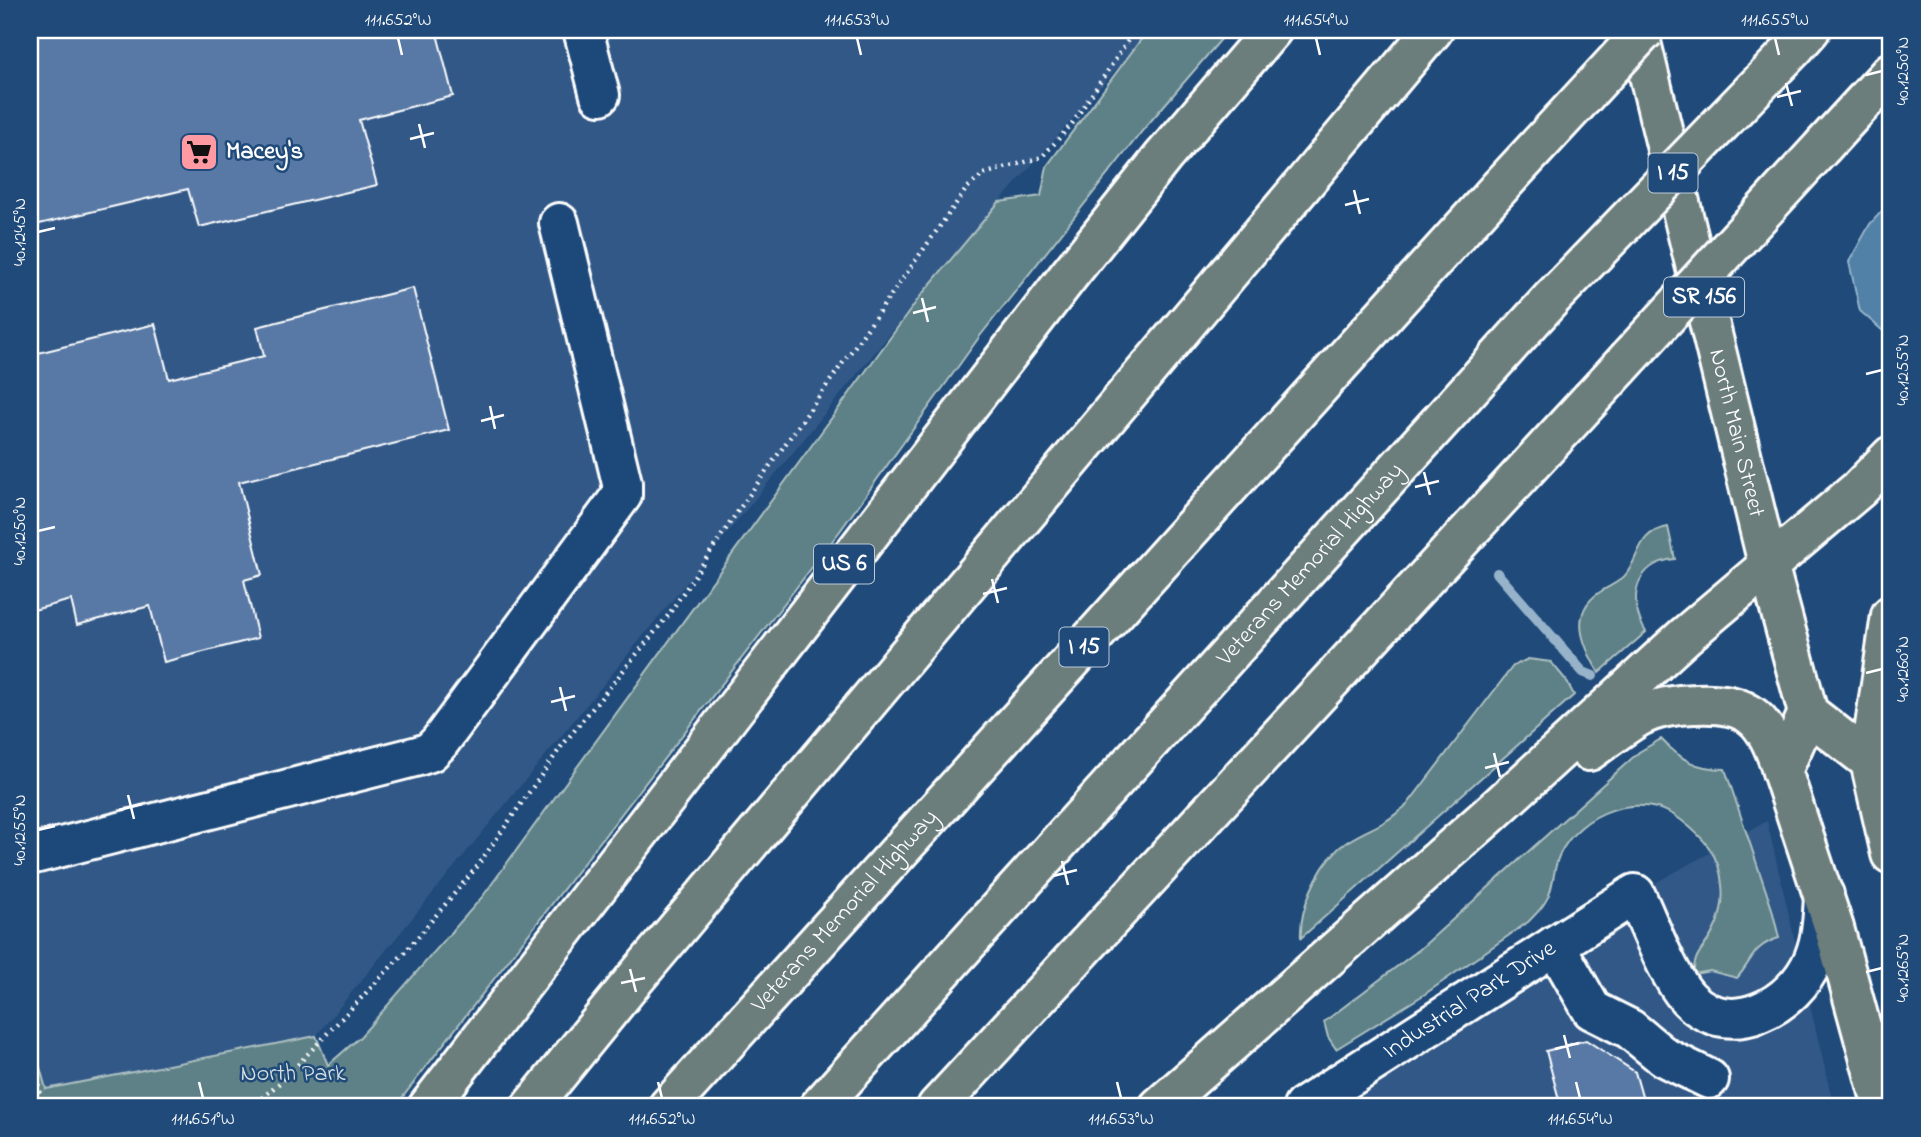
<svg xmlns="http://www.w3.org/2000/svg" width="1921" height="1137" viewBox="0 0 1921 1137" font-family="'Indie Flower',sans-serif">
  <style>
    .built { fill: #305887 }
    .green { fill: #5d8186; stroke: #aec0c2; stroke-width: 2 }
    .water { fill: #5181a7; stroke: #97b3ca; stroke-width: 2 }
    .lines { fill: none; stroke-linecap: round; stroke-linejoin: round }
    .stream { stroke: #97b3ca; stroke-width: 10 }
    .building { fill: #5979a6; stroke: #fff; stroke-width: 2 }
    .minor-casing { stroke: #fff; stroke-width: 44 }
    .major-casing { stroke: #fff; stroke-width: 44 }
    .highway-casing { stroke: #fff; stroke-width: 44 }
    .path { stroke: #fff; stroke-width: 4.5; stroke-dasharray: 2 5; stroke-linecap: butt }
    .minor { stroke: #1f4a7a; stroke-width: 38 }
    .major { stroke: #6c7e7c; stroke-width: 38 }
    .highway { stroke: #6c7e7c; stroke-width: 38 }
    .highway-bridge-casing { stroke: #fff; stroke-width: 44; stroke-linecap: butt }
    .highway-bridge { stroke: #6c7e7c; stroke-width: 38 }
    .ticks { fill: none; stroke: #fff; stroke-width: 2.5 }
    .labels { text-anchor: middle; dominant-baseline: central; stroke-width: 5; stroke-linejoin: round; paint-order: stroke }
    .shield { fill: #1f4a7a; stroke: #bcc9d7; stroke-width: 2 }
    .shield-label { font-size: 23px; font-weight: bold; fill: #fff }
    .poi-label { font-size: 24px; font-weight: bold; fill: #fff; stroke: #1f4a7a; text-anchor: start }
    .street-label { font-size: 24px; fill: #fff; stroke: #1f4a7a }
    .park-label { font-size: 24px; fill: #d6e0e1; stroke: #1f4a7a }
    .neatline { fill: none; stroke: #fff; stroke-width: 2.5 }
    .ticks-label { font-size: 18px; text-anchor: middle; fill: #fff }
  </style>
  <rect width="100%" height="100%" fill="#1f4a7a"/>
  <filter id="ink" filterUnits="userSpaceOnUse"><feTurbulence type="fractalNoise" baseFrequency=".0143" numOctaves="2"/><feDisplacementMap in="SourceGraphic" scale="14" xChannelSelector="R" yChannelSelector="G"/><feConvolveMatrix kernelMatrix="1 2 1 2 8 2 1 2 1" color-interpolation-filters="sRGB"/></filter>
  <g filter="url(#ink)">
    <g class="built">
      <path d="M30,30H1151L980,224L316,1036L46,1089L30,1031Z"/>
      <path d="M1767,821L1834,1107H1346L1635,894Z"/>
    </g>
    <g class="green">
      <path d="M1148,30H1229L1143,130L980,336L840,531L395,1107H30V1031L46,1089L316,1036L328,1065L360,1037L483,896L922,294L999,202L1041,196L1047,166Z"/>
      <path d="M1668,527L1675,559C1634,563 1627,601 1646,632L1599,673C1583,646 1568,613 1600,592C1609,586 1621,582 1627,573C1641,553 1638,532 1668,527Z"/>
      <path d="M1528,659L1551,662L1566,680L1574,695L1301,938C1299,909 1317,870 1338,849C1350,837 1371,830 1386,821C1393,817 1400,810 1407,805L1513,666Z"/>
      <path d="M1661,739C1681,760 1696,769 1725,769L1772,909L1779,938C1752,946 1753,960 1737,978L1710,971L1694,974C1692,955 1706,947 1713,932C1721,917 1724,901 1722,885C1720,855 1703,837 1681,820C1641,789 1579,812 1559,856C1554,867 1554,880 1550,892C1546,904 1537,913 1528,922L1425,994L1336,1049L1328,1037L1324,1022L1420,949L1639,752Z"/>
    </g>
    <path class="water" d="M1891,201V327L1882,330L1860,311L1849,262L1870,224Z"/>
    <g class="lines">
      <path class="stream" d="M1497,573L1583,672L1593,676"/>
    </g>
    <g class="building">
      <path d="M30,30H436L453,96L359,120L377,185L199,227L188,189L31,226Z"/>
      <path d="M413,288L449,430L239,482L262,575L244,580L258,638L164,662L150,606L77,625L71,600L30,611V355L155,324L169,379L264,356L257,327Z"/>
      <path d="M1586,1040L1635,1072L1645,1107H1561L1546,1051Z"/>
    </g>
    <g class="lines">
      <defs>
        <g id="minor">
          <path d="M583,30L600,95"/>
          <path d="M30,855L418,756L430,752L439,743L622,495V483L559,223"/>
          <path d="M1555,945L1592,1010L1630,1029L1664,1057L1709,1079"/>
          <path id="s1" d="M1303,1107L1635,894C1648,921 1669,979 1689,999C1730,1041 1795,1006 1814,958C1822,938 1823,917 1824,895"/>
        </g>
        <g id="major">
          <path id="s2" d="M1638,30L1768,564L1808,713L1870,761L1891,854"/>
          <path d="M1808,713L1782,771L1834,928L1883,1107"/>
        </g>
        <g id="highway">
          <path d="M1794,48L1810,30"/>
          <path d="M1823,146L1891,72"/>
          <path d="M1589,751C1605,740 1621,727 1638,717C1654,708 1677,704 1695,704C1750,701 1767,720 1782,771"/>
          <path d="M1870,761L1891,615"/>
          <path d="M428,1107L1069,275L1163,157L1272,30"/>
          <path d="M531,1107L634,980L1433,30"/>
          <path id="s3" d="M668,1107L1499,188"/>
          <path id="s4" d="M819,1107L1552,298"/>
          <path d="M937,1107L1591,399"/>
          <path d="M1159,1107L1487,817L1685,636L1859,489L1891,456"/>
        </g>
      </defs>
      <use href="#minor" class="minor-casing"/>
      <use href="#major" class="major-casing"/>
      <use href="#highway" class="highway-casing"/>
      <g class="path">
        <path d="M30,1050L44,1107"/>
        <path d="M251,1107L283,1080L405,952L476,868L561,747L667,617L740,508L967,188L984,174L1042,157L1072,124L1135,30"/>
      </g>
      <use href="#minor" class="minor"/>
      <use href="#major" class="major"/>
      <use href="#highway" class="highway"/>
      <defs>
        <g id="highway-bridge">
          <path d="M1499,188L1645,30"/>
          <path d="M1552,298L1794,48"/>
          <path d="M1591,399L1823,146"/>
        </g>
      </defs>
      <use href="#highway-bridge" class="highway-bridge-casing"/>
      <use href="#highway-bridge" class="highway-bridge"/>
    </g>
  </g>
  <path class="ticks" d="M398,38L402,55M857,38L861,55M1316,38L1320,55M1775,38L1779,55M1866,75L1882,71M1786,83L1792,106M1777,97L1801,91M419,124L425,148M410,139L434,133M1354,190L1360,214M1345,205L1369,199M38,232L55,228M922,298L928,322M913,313L936,307M1866,374L1882,370M490,406L495,429M481,421L504,415M1424,472L1430,495M1415,487L1439,481M38,531L55,527M992,579L998,603M983,594L1007,588M1866,673L1882,669M560,687L566,711M551,702L575,696M1494,753L1500,777M1485,768L1509,762M128,795L134,819M119,810L142,804M38,830L55,826M1062,861L1068,885M1053,876L1077,870M630,969L636,992M1866,972L1882,968M621,983L645,978M1564,1035L1570,1058M1555,1049L1579,1043M199,1082L203,1098M658,1082L662,1098M1117,1082L1121,1098M1576,1082L1580,1098"/>
  <defs>
    <symbol id="supermarket-square" viewBox="-11 -11 22 22"><rect x="-9" y="-9" width="18" height="18" rx="4" fill="#ff9aa2" stroke="#1f4a7a"/><path d="M-6-5.5h2.5l.6 2H6L4.5 2H-2.5L-4.4-4H-6ZM-1.5 3.2a1.3 1.3 0 1 0 .1 0ZM3 3.2a1.3 1.3 0 1 0 .1 0Z" fill="#111"/></symbol>
  </defs>
  <g fill-rule="evenodd">
    <use href="#supermarket-square" x="177" y="130" width="44" height="44"/>
  </g>
  <g class="labels">
    <g class="shield">
      <rect x="1648.5" y="153.5" width="49" height="39" rx="5"/>
      <rect x="1664" y="277.5" width="80" height="39" rx="5"/>
      <rect x="814" y="544.5" width="60" height="39" rx="5"/>
      <rect x="1059.5" y="627.5" width="49" height="39" rx="5"/>
    </g>
    <g class="shield-label">
      <text x="1673" y="173">I 15</text>
      <text x="1704" y="297">SR 156</text>
      <text x="844" y="564">US 6</text>
      <text x="1084" y="647">I 15</text>
    </g>
    <g class="poi-label">
      <text x="226" y="152">Macey's</text>
    </g>
    <g class="street-label">
      <text stroke="none"><textPath href="#s2" startOffset="415">North Main Street</textPath></text>
      <text stroke="none"><textPath href="#s4" startOffset="732">Veterans Memorial Highway</textPath></text>
      <text stroke="none"><textPath href="#s3" startOffset="264">Veterans Memorial Highway</textPath></text>
      <text stroke="none"><textPath href="#s1" startOffset="198">Industrial Park Drive</textPath></text>
    </g>
    <g class="park-label">
      <text x="293" y="1074">North Park</text>
    </g>
  </g>
  <rect width="1921" height="1137" fill="none" stroke="#1f4a7a" stroke-width="77"/>
  <rect x="38" y="38" width="1844" height="1060" class="neatline"/>
  <g class="ticks-label">
    <text x="398" y="25">111.652°W</text>
    <text x="857" y="25">111.653°W</text>
    <text x="1316" y="25">111.654°W</text>
    <text x="1775" y="25">111.655°W</text>
    <text transform="translate(1902 71) rotate(-90)" y="6">40.1250°N</text>
    <text transform="translate(19 232) rotate(-90)" y="6">40.1245°N</text>
    <text transform="translate(1902 370) rotate(-90)" y="6">40.1255°N</text>
    <text transform="translate(19 531) rotate(-90)" y="6">40.1250°N</text>
    <text transform="translate(1902 669) rotate(-90)" y="6">40.1260°N</text>
    <text transform="translate(19 830) rotate(-90)" y="6">40.1255°N</text>
    <text transform="translate(1902 968) rotate(-90)" y="6">40.1265°N</text>
    <text x="203" y="1124">111.651°W</text>
    <text x="662" y="1124">111.652°W</text>
    <text x="1121" y="1124">111.653°W</text>
    <text x="1580" y="1124">111.654°W</text>
  </g>
</svg>
